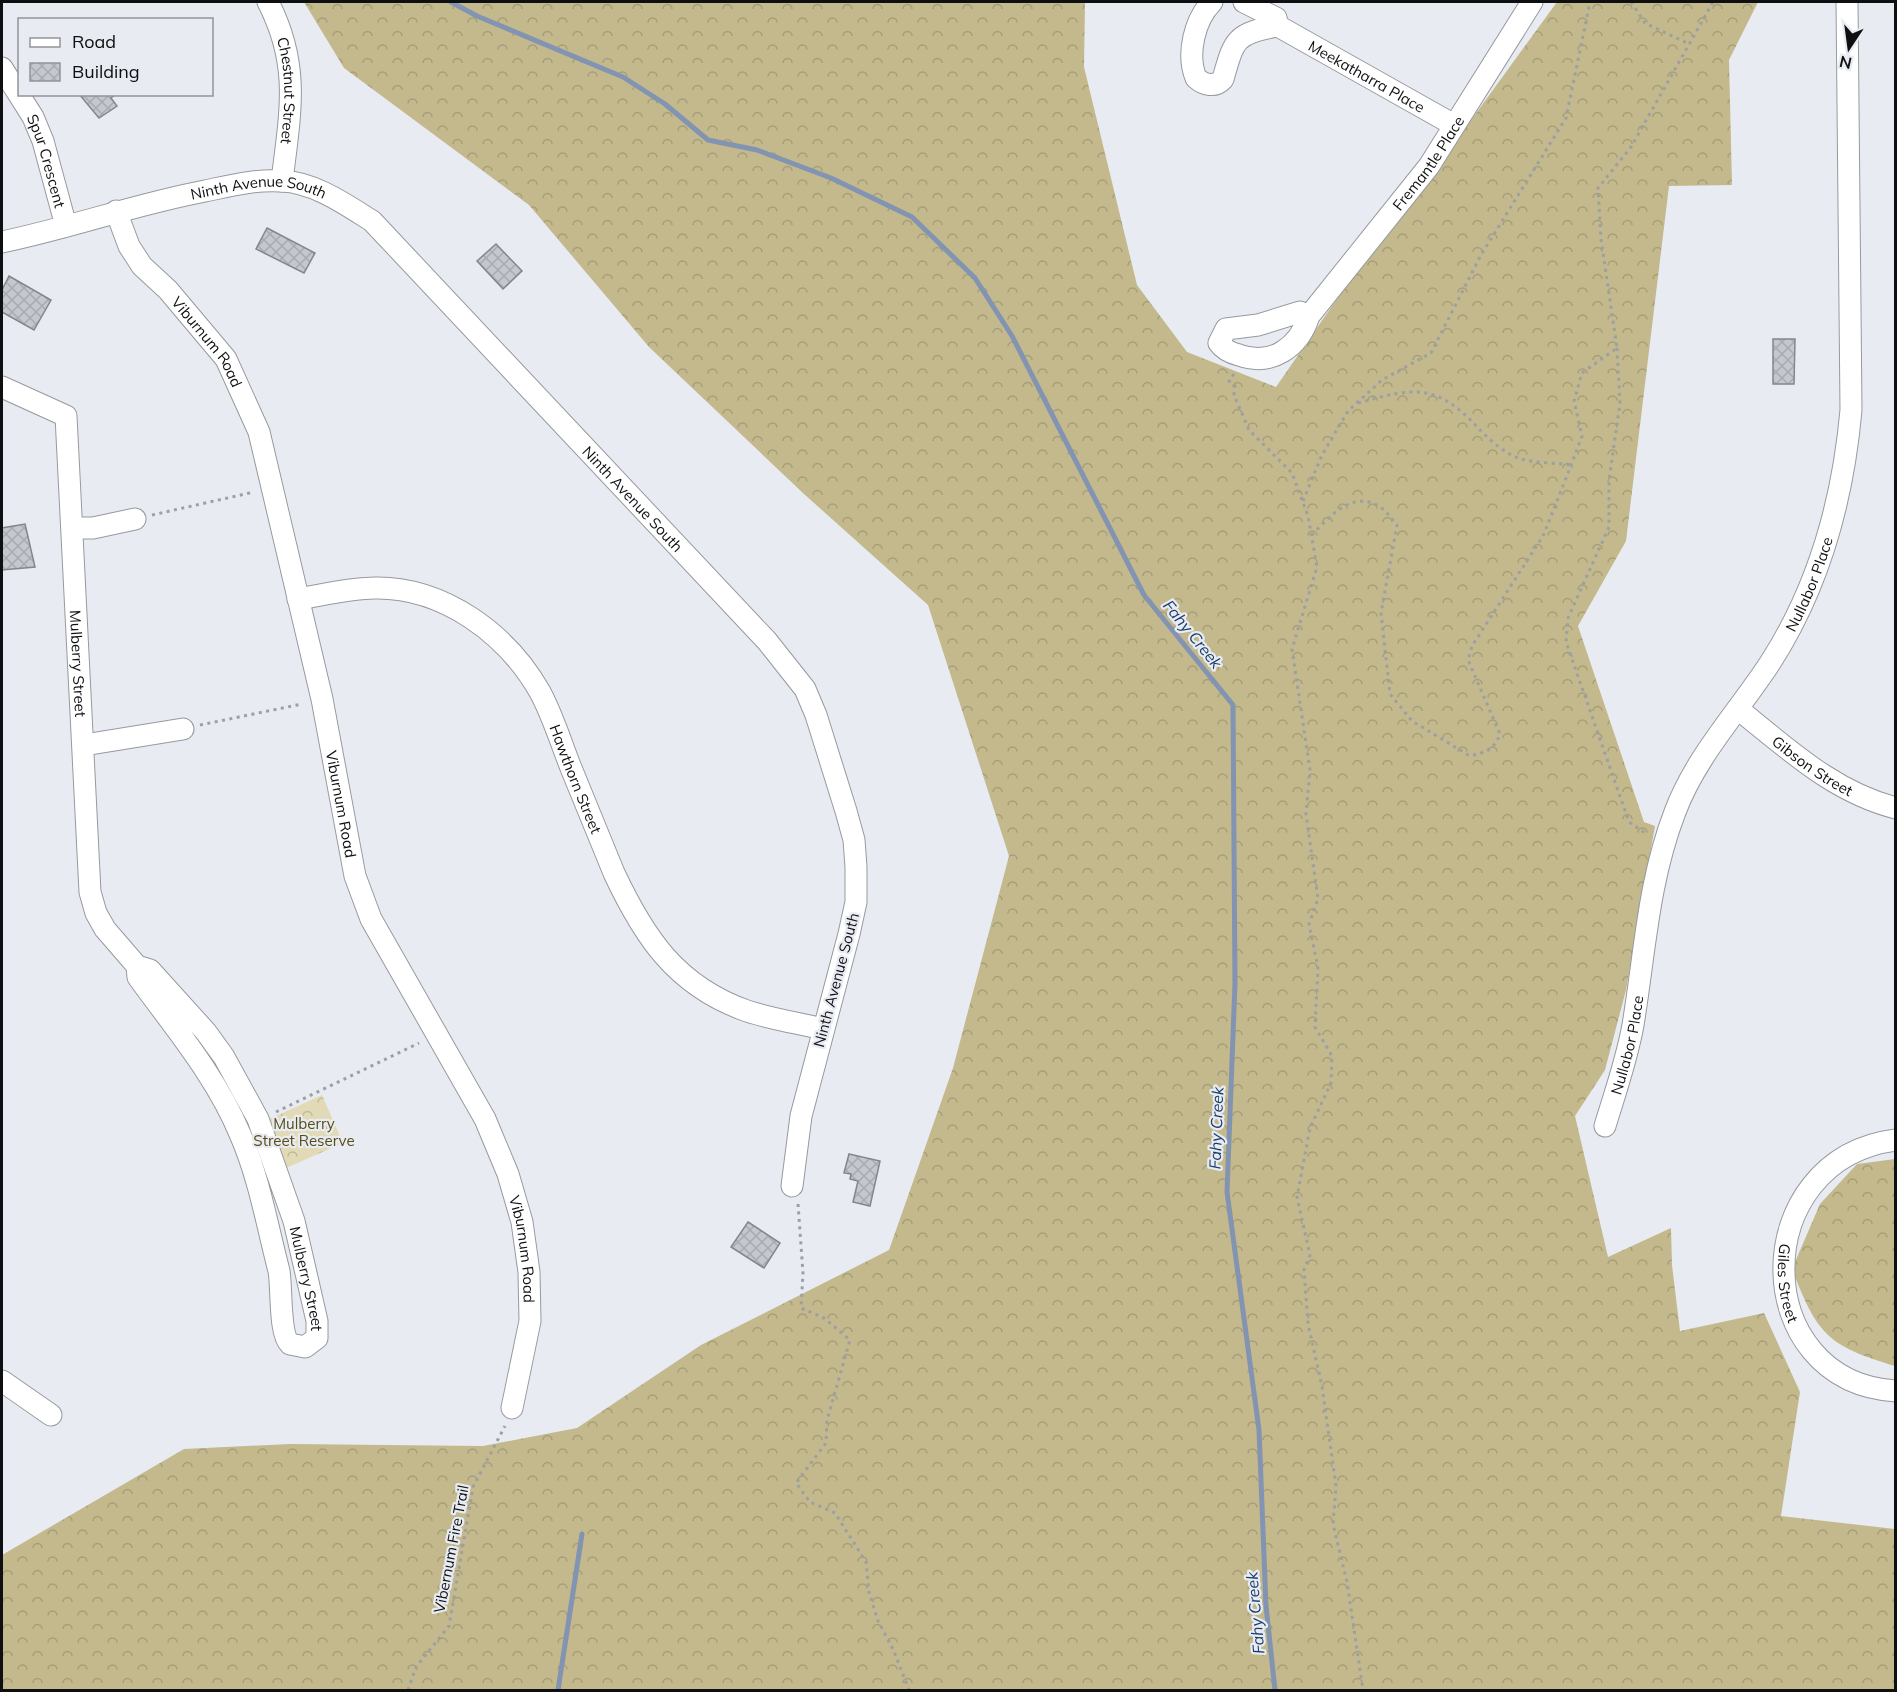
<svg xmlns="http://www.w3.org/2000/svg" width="1897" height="1692" viewBox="0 0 1897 1692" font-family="Mulish,sans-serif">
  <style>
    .forest { fill: url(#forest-crowns) }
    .park { fill: url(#park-crowns) }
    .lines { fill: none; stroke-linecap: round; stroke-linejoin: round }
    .stream { stroke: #8294b1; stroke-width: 5 }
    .building { fill: url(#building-cross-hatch); stroke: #83868c; stroke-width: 1.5 }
    .street-casing { stroke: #969a9f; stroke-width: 23 }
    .path { stroke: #9c9fa3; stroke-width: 3; stroke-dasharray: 3 4.5; stroke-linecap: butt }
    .street { stroke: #fff; stroke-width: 21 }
    .labels { text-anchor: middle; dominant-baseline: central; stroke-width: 4.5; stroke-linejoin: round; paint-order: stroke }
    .street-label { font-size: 15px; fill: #0e0f11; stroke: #e8ecf2 }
    .park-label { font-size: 15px; fill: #574c16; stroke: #e8ecf2 }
    .water-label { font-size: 16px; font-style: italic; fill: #1a3c6c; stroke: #e8ecf2 }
  </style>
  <defs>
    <pattern id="forest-crowns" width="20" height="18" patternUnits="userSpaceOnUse" patternTransform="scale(1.5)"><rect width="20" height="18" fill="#c3b98c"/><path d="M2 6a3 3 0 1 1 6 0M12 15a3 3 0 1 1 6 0" fill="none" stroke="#a69e78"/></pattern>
    <pattern id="park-crowns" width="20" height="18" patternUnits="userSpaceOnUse" patternTransform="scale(1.5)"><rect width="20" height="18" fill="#e2dab6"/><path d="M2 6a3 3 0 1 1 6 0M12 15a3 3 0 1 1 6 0" fill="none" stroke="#c1ba9b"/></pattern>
    <pattern id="building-cross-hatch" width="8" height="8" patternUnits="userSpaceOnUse" patternTransform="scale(1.5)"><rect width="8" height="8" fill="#c4c8ce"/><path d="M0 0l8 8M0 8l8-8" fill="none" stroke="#a7abb0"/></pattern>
  </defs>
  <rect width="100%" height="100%" fill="#e8ecf2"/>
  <g class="forest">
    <path d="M304,2H1085L1084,67L1137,285L1187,352L1276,387L1368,254L1450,149L1557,2H1758L1729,60L1732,185L1669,186L1626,541L1578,626L1644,822L1655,826L1626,990L1605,1070L1575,1116L1608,1257L1671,1228L1672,1265L1680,1331L1764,1313L1800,1392L1781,1516L1895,1529V1690H2V1555L184,1449L290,1444L483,1446L577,1428L701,1345L889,1250L953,1068L1009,856L928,605L804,494L649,347L529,205L344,68Z"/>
    <path d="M1895,1159V1366C1827,1346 1817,1334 1792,1269L1820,1204L1857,1164Z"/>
  </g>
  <path class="park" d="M322,1095L343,1143L286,1168L265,1121Z"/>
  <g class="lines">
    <g class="stream">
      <path d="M451,2L477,16L623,77L665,104L708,140L757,150L831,178L912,217L975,278L1012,336L1144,595L1233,705L1235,983L1227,1192L1259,1430L1266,1606L1275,1690"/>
      <path d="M558,1690L582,1534"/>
    </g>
  </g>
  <g class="building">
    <path d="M79,94H116L111,98L117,106L99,118Z"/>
    <path d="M267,228L315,253L304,273L256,249Z"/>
    <path d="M496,244L522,271L503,289L477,261Z"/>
    <path d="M9,276L51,300L34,330L2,312V290Z"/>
    <path d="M1773,339H1795L1794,384H1773Z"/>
    <path d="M25,524L35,567L2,570V528Z"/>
    <path d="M849,1154L880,1161L870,1206L853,1202L858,1181L850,1179L851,1174L844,1173Z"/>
    <path d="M748,1222L780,1243L764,1268L731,1247Z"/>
  </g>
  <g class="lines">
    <defs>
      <g id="street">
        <path id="s1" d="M268,2C301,66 290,113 282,181"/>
        <path d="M1212,2C1195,19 1186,54 1196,78C1204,85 1215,88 1223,79C1234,40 1235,33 1278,26"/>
        <path id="s2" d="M1244,2L1276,18L1278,26L1454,125"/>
        <path id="s3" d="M2,68L33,117L43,141L66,226"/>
        <path id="s4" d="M116,211L129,246L142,266L168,290L226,359L259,432L322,699L355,876L371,919L485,1119L508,1174L522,1222L529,1272L530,1321L512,1408"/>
        <path id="s5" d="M2,242C70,228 136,204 205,191C229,186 256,179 281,181C314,182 345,204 372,221L767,641L805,689L816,715L846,811L854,840L856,867V902L849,934L801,1116L792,1186"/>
        <path id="s6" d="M1309,316L1300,312L1258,325L1226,329L1219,343C1224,350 1231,353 1239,355C1272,367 1299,347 1309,316L1429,166L1532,2"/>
        <path id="s7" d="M2,387L66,416L90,892L96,913L105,929L137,966L150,970L206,1032L224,1057L258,1119L294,1221L317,1321V1338L305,1347L290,1344C279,1334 282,1288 279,1271C267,1225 259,1177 240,1134C216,1076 174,1027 138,977L137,966"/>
        <path d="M73,528H93L135,519"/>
        <path id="s8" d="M298,599C323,595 350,588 375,588C444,587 507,634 540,692C553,716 561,743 571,768C585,803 600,838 614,873C644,937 676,986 747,1011C771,1019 798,1023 823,1029"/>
        <path id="s9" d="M1738,709C1787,748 1833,792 1896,808"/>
        <path d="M84,745L183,729"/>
        <path id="s10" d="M1605,1126C1615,1093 1627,1059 1633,1025C1645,952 1648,882 1675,812C1696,756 1738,712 1770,663C1819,587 1843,500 1851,410L1847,2"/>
        <path id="s11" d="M1896,1140C1746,1159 1747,1382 1896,1391"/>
        <path d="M2,1381L51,1415"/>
      </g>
    </defs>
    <use href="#street" class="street-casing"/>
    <g class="path">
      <path d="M1631,2L1645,23L1689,44"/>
      <path d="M1617,348L1620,403L1609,480V527L1568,618L1566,642L1629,822L1648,835"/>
      <path d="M1234,374L1229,381L1235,386L1234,395L1249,430L1292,473L1308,516L1317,567L1292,649L1310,770L1306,814L1318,899L1309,924L1318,968L1315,1027L1332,1056L1331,1083L1310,1128L1297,1197L1310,1255L1304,1270L1308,1324L1322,1386L1336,1486L1333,1524L1347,1582L1363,1690"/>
      <path d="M1358,403C1415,387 1437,383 1479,429C1490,440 1505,454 1521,459C1536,463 1555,463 1572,465"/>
      <path d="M1303,501L1322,455L1348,411L1382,380L1431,353L1481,255L1566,118L1589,7L1592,2"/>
      <path d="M152,515L254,492"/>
      <path d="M1312,535C1329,517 1353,489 1380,507C1387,511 1392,520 1397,525L1381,613L1390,694L1412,721L1470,756C1486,752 1494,750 1500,734L1468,660L1472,646L1543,536L1565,481L1582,436L1574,401L1582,373L1617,348L1601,239L1598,188L1631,147L1713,2"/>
      <path d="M200,725L302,704"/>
      <path d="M276,1112L419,1043"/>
      <path d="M798,1204L803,1273L801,1308L824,1318L850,1340L827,1420L826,1443L796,1483L810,1502L835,1513L866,1562L869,1592L878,1621L893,1649L909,1690"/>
      <path d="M408,1690L416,1667L449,1626L473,1487L505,1426"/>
    </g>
    <use href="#street" class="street"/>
  </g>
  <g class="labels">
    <g class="street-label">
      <text stroke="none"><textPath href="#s2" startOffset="146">Meekatharra Place</textPath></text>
      <text stroke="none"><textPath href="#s1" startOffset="92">Chestnut Street</textPath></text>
      <text stroke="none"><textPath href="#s3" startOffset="104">Spur Crescent</textPath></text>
      <text stroke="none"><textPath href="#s6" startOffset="410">Fremantle Place</textPath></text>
      <text stroke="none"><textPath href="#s5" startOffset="264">Ninth Avenue South</textPath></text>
      <text stroke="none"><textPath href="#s4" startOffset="162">Viburnum Road</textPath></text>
      <text stroke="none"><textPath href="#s5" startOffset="768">Ninth Avenue South</textPath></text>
      <text stroke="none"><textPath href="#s10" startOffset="588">Nullabor Place</textPath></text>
      <text stroke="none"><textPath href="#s7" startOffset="318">Mulberry Street</textPath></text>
      <text stroke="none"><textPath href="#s9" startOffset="94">Gibson Street</textPath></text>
      <text stroke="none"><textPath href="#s8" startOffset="376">Hawthorn Street</textPath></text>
      <text stroke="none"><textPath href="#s4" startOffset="648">Viburnum Road</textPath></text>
      <text transform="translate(836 980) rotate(-75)">Ninth Avenue South</text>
      <text stroke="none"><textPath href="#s10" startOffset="84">Nullabor Place</textPath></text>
      <text stroke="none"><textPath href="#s4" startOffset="1134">Viburnum Road</textPath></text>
      <text stroke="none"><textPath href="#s7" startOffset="1002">Mulberry Street</textPath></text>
      <text stroke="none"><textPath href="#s11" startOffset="202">Giles Street</textPath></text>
      <text transform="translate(451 1549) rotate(-79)">Vibernum Fire Trail</text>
    </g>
    <g class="park-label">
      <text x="304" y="1123">Mulberry<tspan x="304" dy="17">Street Reserve</tspan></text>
    </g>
    <g class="water-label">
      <text transform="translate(1193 634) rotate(51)">Fahy Creek</text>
      <text transform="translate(1216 1128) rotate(-88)">Fahy Creek</text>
      <text transform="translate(1255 1613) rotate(-95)">Fahy Creek</text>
    </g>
  </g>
  <rect width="1897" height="1692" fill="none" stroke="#0e0f11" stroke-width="6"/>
  <rect x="18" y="18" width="195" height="78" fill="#e8ecf2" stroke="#919498" stroke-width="1.5"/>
  <rect x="30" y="38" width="30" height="9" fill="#ffffff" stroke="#919498" stroke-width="1.5"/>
  <text x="72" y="48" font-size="18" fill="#0e0f11">Road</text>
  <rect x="30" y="63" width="30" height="18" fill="url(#building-cross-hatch)" stroke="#919498" stroke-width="1.5"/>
  <text x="72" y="78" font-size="18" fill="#0e0f11">Building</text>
  <g transform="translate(1849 48) rotate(193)" stroke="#e8ecf2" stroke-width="4.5" paint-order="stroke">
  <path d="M0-4.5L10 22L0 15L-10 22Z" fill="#0e0f11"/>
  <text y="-9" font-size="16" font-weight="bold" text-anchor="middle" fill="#0e0f11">N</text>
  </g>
</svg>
